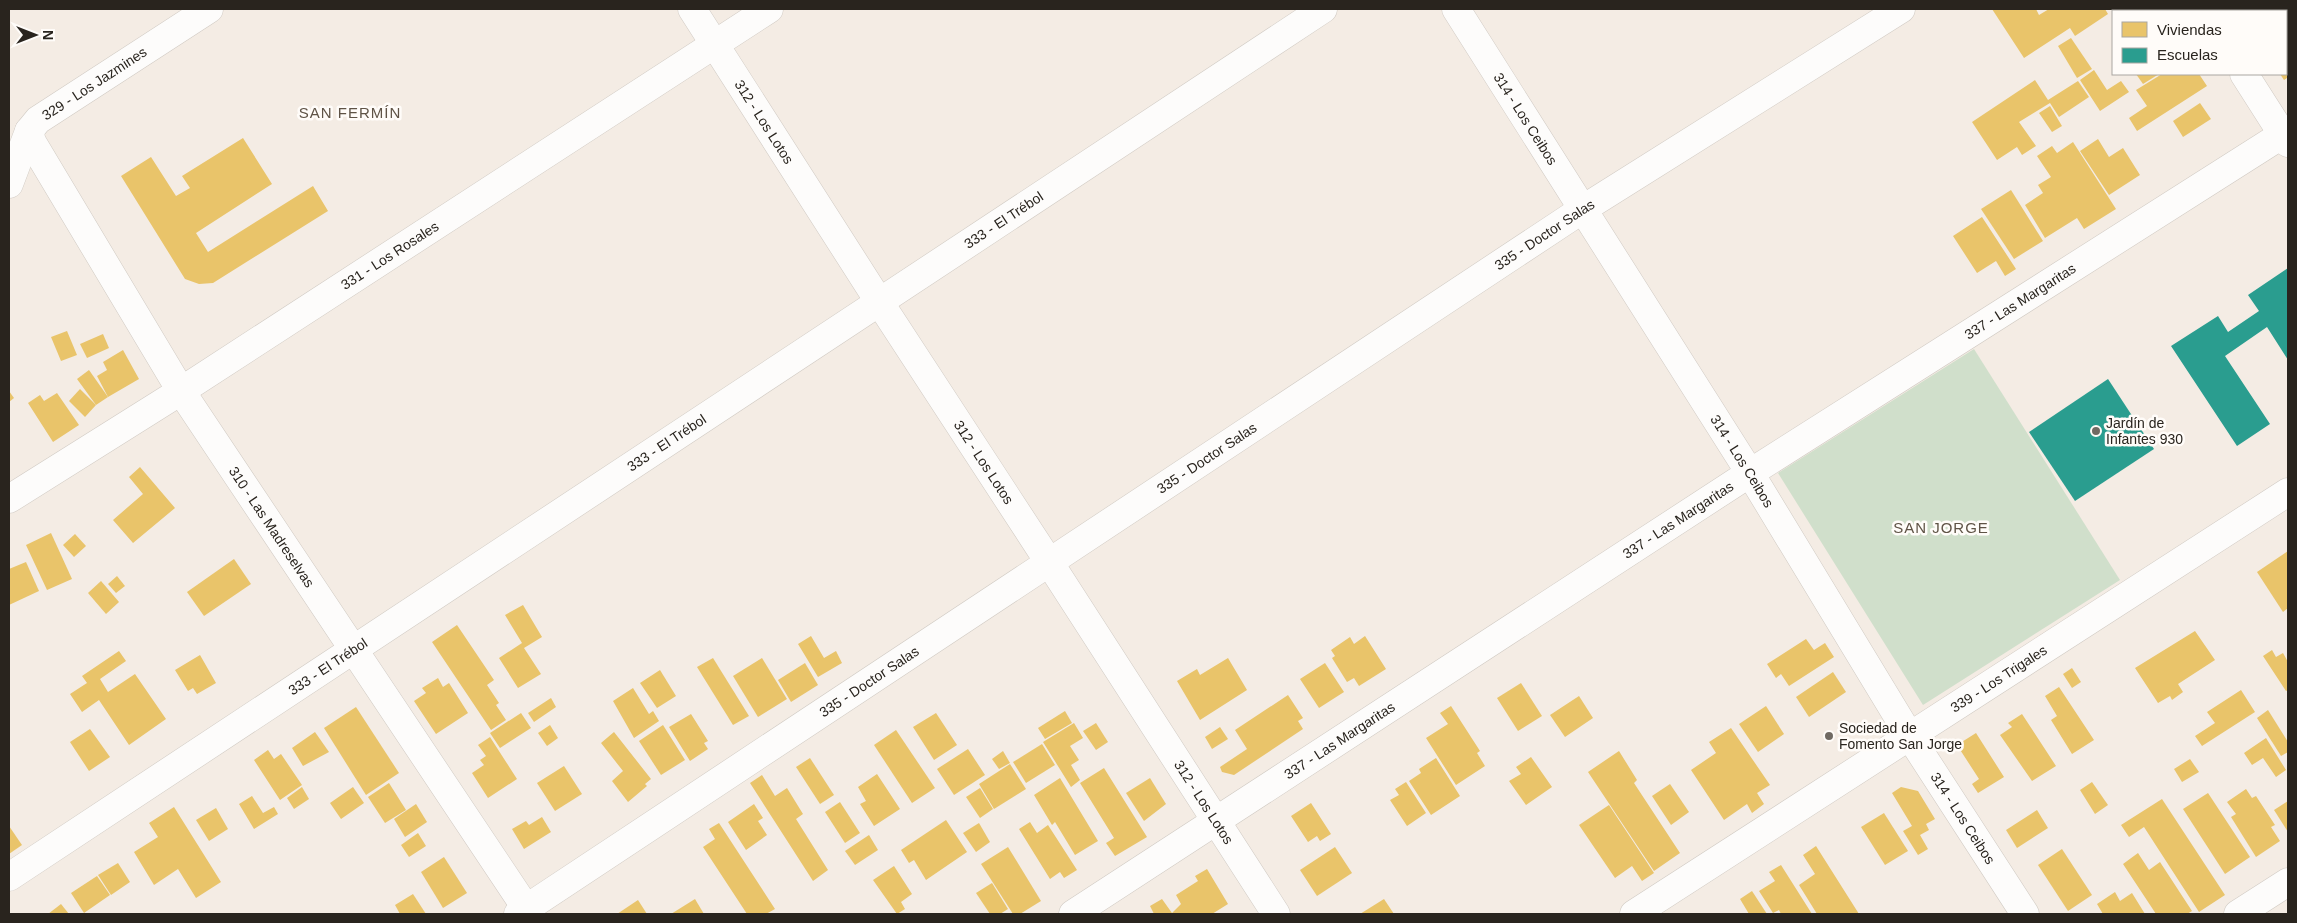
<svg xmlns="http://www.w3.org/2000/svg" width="2297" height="923" viewBox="0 0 2297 923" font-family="Arial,sans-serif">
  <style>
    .green { fill: #d0dfcb }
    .homes { fill: #e9c46a }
    .schools { fill: #2a9d8f }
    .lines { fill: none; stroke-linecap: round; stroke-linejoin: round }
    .minor-casing { stroke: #d0cac3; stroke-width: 29 }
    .minor { stroke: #fdfcfb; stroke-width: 28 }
    .poi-dot { fill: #706a63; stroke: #fffcf9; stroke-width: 2 }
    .labels { text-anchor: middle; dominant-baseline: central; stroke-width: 5; stroke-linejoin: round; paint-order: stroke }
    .street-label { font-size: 14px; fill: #29241e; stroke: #fffcf9 }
    .poi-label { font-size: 14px; fill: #29241e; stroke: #fffcf9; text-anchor: start }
    .neighbourhood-label { font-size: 15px; letter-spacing: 1px; fill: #5f5346; stroke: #fffcf9 }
  </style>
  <rect width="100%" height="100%" fill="#f4ece4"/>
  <path class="green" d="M1974,349L2120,580L1923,705L1778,473Z"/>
  <g class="homes">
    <path d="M1992,9H2036L2039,15L2049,9H2105L2108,14L2075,36L2070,28L2024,58Z"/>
    <path d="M2118,9H2161L2157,11H2119Z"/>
    <path d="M2071,38L2092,69L2077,78L2058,46Z"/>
    <path d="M2288,54V80L2287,78L2284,80L2280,74H2286V55Z"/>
    <path d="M2094,70L2107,90L2121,81L2129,92L2100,111L2080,80Z"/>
    <path d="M2136,74H2159L2143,84Z"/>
    <path d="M2162,74H2199L2207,86L2137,131L2129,118L2147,106L2136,90Z"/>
    <path d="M2035,80L2048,100L2078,81L2089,97L2059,117L2050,103L2019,122L2036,146L2022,155L2017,147L1997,160L1972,122Z"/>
    <path d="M2200,103L2211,119L2183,137L2173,121Z"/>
    <path d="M2050,106L2062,126L2052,132L2039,113Z"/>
    <path d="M243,138L272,184L196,233L208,252L313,186L328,211L213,283L199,284L185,279L121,176L151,157L176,196L190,188L182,176Z"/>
    <path d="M2098,139L2109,157L2123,148L2140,175L2109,195L2080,151Z"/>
    <path d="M2073,142L2116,209L2084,229L2077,218L2045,238L2025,205L2043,193L2038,185L2051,177L2037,156L2052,146L2057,153Z"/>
    <path d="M2011,190L2043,241L2014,259L1981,209Z"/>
    <path d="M1982,217L2016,269L2005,276L1996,261L1977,273L1953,236Z"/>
    <path d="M67,331L77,355L61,361L51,337Z"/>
    <path d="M103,334L109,348L87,358L80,344Z"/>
    <path d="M123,350L139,379L108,397L97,376L107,370L103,362Z"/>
    <path d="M89,370L108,397L96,405L77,379Z"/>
    <path d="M80,389L96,405L85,417L69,401Z"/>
    <path d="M9,391L14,398L9,402Z"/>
    <path d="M57,393L79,425L53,442L28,403L40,395L44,401Z"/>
    <path d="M140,467L175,508L133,543L113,520L143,494L129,477Z"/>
    <path d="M51,533L72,579L47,590L26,545Z"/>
    <path d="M75,534L86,546L74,557L63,545Z"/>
    <path d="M2288,551V608L2283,612L2257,572Z"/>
    <path d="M234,559L251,584L204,616L187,592Z"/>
    <path d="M26,562L39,591L9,605V569Z"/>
    <path d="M117,576L125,586L116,593L108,584Z"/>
    <path d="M101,581L119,602L106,614L88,593Z"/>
    <path d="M523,605L542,637L524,648L541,674L518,688L499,658L522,643L505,615Z"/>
    <path d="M457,625L494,680L487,685L499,703L496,705L506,720L491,730L432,642Z"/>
    <path d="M2195,631L2215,660L2178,684L2183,692L2172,700L2170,696L2158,703L2135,668Z"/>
    <path d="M811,636L824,658L836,651L842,663L818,677L798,644Z"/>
    <path d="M1365,636L1386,669L1359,686L1354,678L1347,682L1332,658L1335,656L1331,650L1350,637L1354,644Z"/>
    <path d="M1806,639L1814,650L1825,643L1834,657L1789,686L1781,674L1776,678L1767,664Z"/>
    <path d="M2272,650L2276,657L2283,653L2288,662V690L2286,691L2263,656Z"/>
    <path d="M119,651L126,661L100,679L108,692L135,674L166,719L129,745L99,700L82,712L70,694L87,683L82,676Z"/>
    <path d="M200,655L216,683L197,694L193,688L188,691L175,670Z"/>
    <path d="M713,658L749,716L733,725L697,667Z"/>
    <path d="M762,658L787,699L758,717L733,676Z"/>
    <path d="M1228,658L1247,690L1200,720L1177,681L1197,669L1200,675Z"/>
    <path d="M805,663L818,685L791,702L778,680Z"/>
    <path d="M1325,663L1344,692L1319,708L1300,679Z"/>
    <path d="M2072,668L2081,682L2072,688L2063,674Z"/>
    <path d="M660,670L676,696L657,708L640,683Z"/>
    <path d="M1833,672L1846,692L1809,717L1796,697Z"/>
    <path d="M438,678L443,687L449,683L468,713L436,734L414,701L426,693L422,688Z"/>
    <path d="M1521,683L1542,716L1518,731L1497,698Z"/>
    <path d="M2059,687L2094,740L2072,754L2051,720L2057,716L2045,696Z"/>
    <path d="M633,688L649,714L653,711L659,721L634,738L613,701Z"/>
    <path d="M2241,690L2255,712L2202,746L2195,736L2215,723L2207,712Z"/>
    <path d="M1288,695L1303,718L1298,721L1303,729L1234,775L1222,772L1220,767L1247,749L1235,730Z"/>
    <path d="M1579,696L1593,718L1565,737L1550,715Z"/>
    <path d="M551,698L556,707L534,722L528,713Z"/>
    <path d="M1451,706L1480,751L1477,753L1485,766L1456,785L1426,738L1448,724L1440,713Z"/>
    <path d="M1766,706L1784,734L1758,752L1739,724Z"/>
    <path d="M356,707L399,773L366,795L324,728Z"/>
    <path d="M2268,710L2288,742V752L2281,756L2257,718Z"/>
    <path d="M1065,711L1072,723L1045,739L1038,728Z"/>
    <path d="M521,713L531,728L500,748L490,733Z"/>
    <path d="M936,713L957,745L934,760L913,727Z"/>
    <path d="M691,714L708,741L704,743L708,749L690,761L669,727Z"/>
    <path d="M2022,714L2056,766L2032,781L2000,735L2012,727L2008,723Z"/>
    <path d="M1074,723L1083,738L1070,746L1079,760L1071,765L1080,780L1071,787L1043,742Z"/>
    <path d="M1096,723L1108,742L1096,750L1083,731Z"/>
    <path d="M550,725L558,738L547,746L538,733Z"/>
    <path d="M663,725L685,760L661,775L639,741Z"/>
    <path d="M1220,727L1228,739L1212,749L1205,737Z"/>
    <path d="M1731,728L1770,785L1757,793L1764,804L1752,813L1747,804L1724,820L1691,770L1716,753L1709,742Z"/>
    <path d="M90,729L110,757L89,771L70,742Z"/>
    <path d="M896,730L935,788L912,803L874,745Z"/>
    <path d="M315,732L329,752L303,766L292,748Z"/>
    <path d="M614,732L651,779L645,784L647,786L628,802L612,781L623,771L601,743Z"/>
    <path d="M1976,733L2004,777L1978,793L1972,784L1979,779L1957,745Z"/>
    <path d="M490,737L517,779L488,798L472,773L484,765L480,760L486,756L478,745Z"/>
    <path d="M2266,738L2286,770L2276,777L2263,758L2252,765L2244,753Z"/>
    <path d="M1042,744L1055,765L1026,783L1013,762Z"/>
    <path d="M968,749L985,775L954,795L937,769Z"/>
    <path d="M268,750L274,759L281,754L302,785L280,800L254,760Z"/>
    <path d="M1003,751L1010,763L999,769L992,759Z"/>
    <path d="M1619,751L1637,780L1634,783L1680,853L1654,871L1588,772Z"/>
    <path d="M1531,757L1552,787L1526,805L1509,781L1521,774L1516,767Z"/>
    <path d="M810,758L834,795L820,804L796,767Z"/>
    <path d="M1436,758L1460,796L1431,815L1409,781L1421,773L1419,769Z"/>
    <path d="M2190,759L2199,772L2182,782L2174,769Z"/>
    <path d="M1010,764L1026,789L994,809L979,784Z"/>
    <path d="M564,766L582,794L555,811L537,783Z"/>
    <path d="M1104,768L1147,837L1115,856L1106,843L1114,838L1080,783Z"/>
    <path d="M877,774L900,809L874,826L860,804L866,801L858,787Z"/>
    <path d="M762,775L775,796L787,788L803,814L796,819L828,870L813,881L750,783Z"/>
    <path d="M1060,778L1098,841L1075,855L1055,822L1052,825L1034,795Z"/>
    <path d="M1150,778L1166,804L1144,821L1126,793Z"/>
    <path d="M1406,782L1426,813L1407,826L1390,800L1399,795L1395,789Z"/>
    <path d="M2092,782L2108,805L2095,814L2080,790Z"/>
    <path d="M389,783L406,810L385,823L368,797Z"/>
    <path d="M1670,784L1689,812L1671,825L1652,796Z"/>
    <path d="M302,787L309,799L294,809L287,798Z"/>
    <path d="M353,787L364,803L341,819L330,803Z"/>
    <path d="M1901,787L1918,791L1935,819L1926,824L1929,830L1920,835L1928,849L1918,855L1903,831L1912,826L1892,793Z"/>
    <path d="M980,788L993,809L980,818L966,797Z"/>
    <path d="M2246,789L2252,798L2256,796L2275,825L2271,827L2280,841L2256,857L2231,817L2236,814L2227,802Z"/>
    <path d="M2208,793L2250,857L2225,874L2183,809Z"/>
    <path d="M252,796L263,813L274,807L278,814L254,829L239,804Z"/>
    <path d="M2162,799L2225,895L2199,912L2144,827L2129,837L2121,825Z"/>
    <path d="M2288,801V832L2274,810Z"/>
    <path d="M840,802L860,833L845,843L825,812Z"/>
    <path d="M1311,803L1331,834L1320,841L1317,836L1308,842L1291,816Z"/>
    <path d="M416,804L427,822L405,837L394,819Z"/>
    <path d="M754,804L763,818L758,821L767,835L746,850L728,822Z"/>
    <path d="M1609,805L1654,873L1642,881L1632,866L1615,878L1579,825Z"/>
    <path d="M174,807L221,882L196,898L178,869L154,885L134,852L158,837L149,823Z"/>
    <path d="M216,808L228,829L209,841L196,820Z"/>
    <path d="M2037,810L2048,828L2017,848L2006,830Z"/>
    <path d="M1884,813L1908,851L1885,865L1861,827Z"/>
    <path d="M542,817L551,832L524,849L512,829L526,821L529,825Z"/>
    <path d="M946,820L967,852L926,880L914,860L909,863L901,850Z"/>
    <path d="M1030,822L1037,833L1048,825L1077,870L1064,878L1060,872L1050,879L1019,829Z"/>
    <path d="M719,823L775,909L766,914H747L703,847L715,839L709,829Z"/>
    <path d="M979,823L990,842L976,852L963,833Z"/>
    <path d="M9,826L22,845L9,854Z"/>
    <path d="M418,833L426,846L409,857L401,845Z"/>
    <path d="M869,835L878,850L855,865L845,851Z"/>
    <path d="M1816,846L1859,914H1817L1799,885L1815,874L1803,855Z"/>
    <path d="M1008,847L1041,901L1020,914H1013L981,864Z"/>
    <path d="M1335,847L1352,873L1317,896L1300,870Z"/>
    <path d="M2062,849L2092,895L2068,911L2038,865Z"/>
    <path d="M2138,853L2149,870L2160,862L2192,911L2187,914H2156L2123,864Z"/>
    <path d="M444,857L467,893L443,908L421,872Z"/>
    <path d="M118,863L130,882L111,895L98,875Z"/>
    <path d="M1781,865L1812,914H1781L1779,910L1773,913L1759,891L1775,881L1769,872Z"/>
    <path d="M894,866L912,894L901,902L905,909L897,914L873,880Z"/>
    <path d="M1207,869L1228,904L1212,914H1154L1150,906L1162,899L1172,913L1181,904L1176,895L1198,881L1195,876Z"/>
    <path d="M97,876L110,895L84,913L71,893Z"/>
    <path d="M992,883L1008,909L1000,914H990L976,893Z"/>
    <path d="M1752,891L1767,914H1749L1740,899Z"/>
    <path d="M2115,892L2120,901L2132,893L2145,914H2103L2097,904Z"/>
    <path d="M413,894L426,914H400L395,905Z"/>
    <path d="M695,899L704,914H671Z"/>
    <path d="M1384,899L1394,914H1360Z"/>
    <path d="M638,900L647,914H617Z"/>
    <path d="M61,904L69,914H48Z"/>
  </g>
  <g class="schools">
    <path d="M2288,268V360L2267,327L2225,356L2270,424L2237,446L2171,346L2218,316L2228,332L2259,311L2248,295Z"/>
    <path d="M2108,379L2154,449L2075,501L2029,432Z"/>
  </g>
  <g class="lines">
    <defs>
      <g id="minor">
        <path id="s1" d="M692,9L880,303L1049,562L1276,914"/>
        <path id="s2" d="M1456,9L1750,473L1909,735L2025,914"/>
        <path d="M2202,9L2204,11"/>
        <path d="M2244,74L2288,143"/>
        <path id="s3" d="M29,131L32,142L181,391L530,914"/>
        <path id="s4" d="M9,184L29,131L38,120L209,9"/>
        <path id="s5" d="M9,499L181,391L769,9"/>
        <path id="s6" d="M9,877L1323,9"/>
        <path id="s7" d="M518,914L1583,209L1901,9"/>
        <path id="s8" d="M1073,914L1750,473L2288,131"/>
        <path id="s9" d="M1634,914L2288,492"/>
        <path d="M2238,914L2288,882"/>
      </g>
    </defs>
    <use href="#minor" class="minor-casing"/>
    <use href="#minor" class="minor"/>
  </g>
  <g class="poi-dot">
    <circle cx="2096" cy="431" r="5"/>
    <circle cx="1829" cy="736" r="5"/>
  </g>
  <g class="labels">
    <g class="street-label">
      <text stroke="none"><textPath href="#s4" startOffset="138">329 - Los Jazmines</textPath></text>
      <text stroke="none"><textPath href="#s2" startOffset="130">314 - Los Ceibos</textPath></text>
      <text stroke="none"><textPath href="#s1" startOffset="134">312 - Los Lotos</textPath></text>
      <text stroke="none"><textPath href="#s6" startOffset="1192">333 - El Trébol</textPath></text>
      <text stroke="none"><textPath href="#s7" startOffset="1231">335 - Doctor Salas</textPath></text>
      <text stroke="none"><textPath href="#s5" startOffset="452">331 - Los Rosales</textPath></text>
      <text stroke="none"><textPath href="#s8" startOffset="1128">337 - Las Margaritas</textPath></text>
      <text stroke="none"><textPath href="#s6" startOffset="788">333 - El Trébol</textPath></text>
      <text stroke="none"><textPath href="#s7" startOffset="826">335 - Doctor Salas</textPath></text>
      <text stroke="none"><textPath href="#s2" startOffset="535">314 - Los Ceibos</textPath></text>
      <text stroke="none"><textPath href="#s1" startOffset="539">312 - Los Lotos</textPath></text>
      <text stroke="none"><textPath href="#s8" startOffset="722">337 - Las Margaritas</textPath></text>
      <text stroke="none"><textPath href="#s3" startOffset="465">310 - Las Madreselvas</textPath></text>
      <text stroke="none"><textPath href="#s6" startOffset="382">333 - El Trébol</textPath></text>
      <text stroke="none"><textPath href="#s9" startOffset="434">339 - Los Trigales</textPath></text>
      <text stroke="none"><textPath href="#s7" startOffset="421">335 - Doctor Salas</textPath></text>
      <text stroke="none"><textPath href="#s8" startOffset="318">337 - Las Margaritas</textPath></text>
      <text stroke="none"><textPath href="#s1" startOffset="944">312 - Los Lotos</textPath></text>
      <text stroke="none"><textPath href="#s2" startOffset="955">314 - Los Ceibos</textPath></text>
    </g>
    <g class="poi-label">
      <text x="2106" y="423">Jardín de<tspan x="2106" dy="16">Infantes 930</tspan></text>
      <text x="1839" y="728">Sociedad de<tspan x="1839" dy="16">Fomento San Jorge</tspan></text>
    </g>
    <g class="neighbourhood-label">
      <text x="350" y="112">SAN FERMÍN</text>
      <text x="1941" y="527">SAN JORGE</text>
    </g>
  </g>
  <rect width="2297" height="923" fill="none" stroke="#29241e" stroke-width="20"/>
  <rect x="2112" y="10" width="175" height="65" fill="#fffcf9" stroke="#a9a6a1"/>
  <rect x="2122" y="22" width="25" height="15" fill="#e9c46a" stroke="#a9a6a1"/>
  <text x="2157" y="35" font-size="15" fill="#29241e">Viviendas</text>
  <rect x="2122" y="48" width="25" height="15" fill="#2a9d8f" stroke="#a9a6a1"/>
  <text x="2157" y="60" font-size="15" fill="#29241e">Escuelas</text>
  <g transform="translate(35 35) rotate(90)" stroke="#fffcf9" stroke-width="4" paint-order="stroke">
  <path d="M0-4L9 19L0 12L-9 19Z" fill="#29241e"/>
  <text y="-8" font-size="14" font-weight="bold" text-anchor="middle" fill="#29241e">N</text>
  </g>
</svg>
